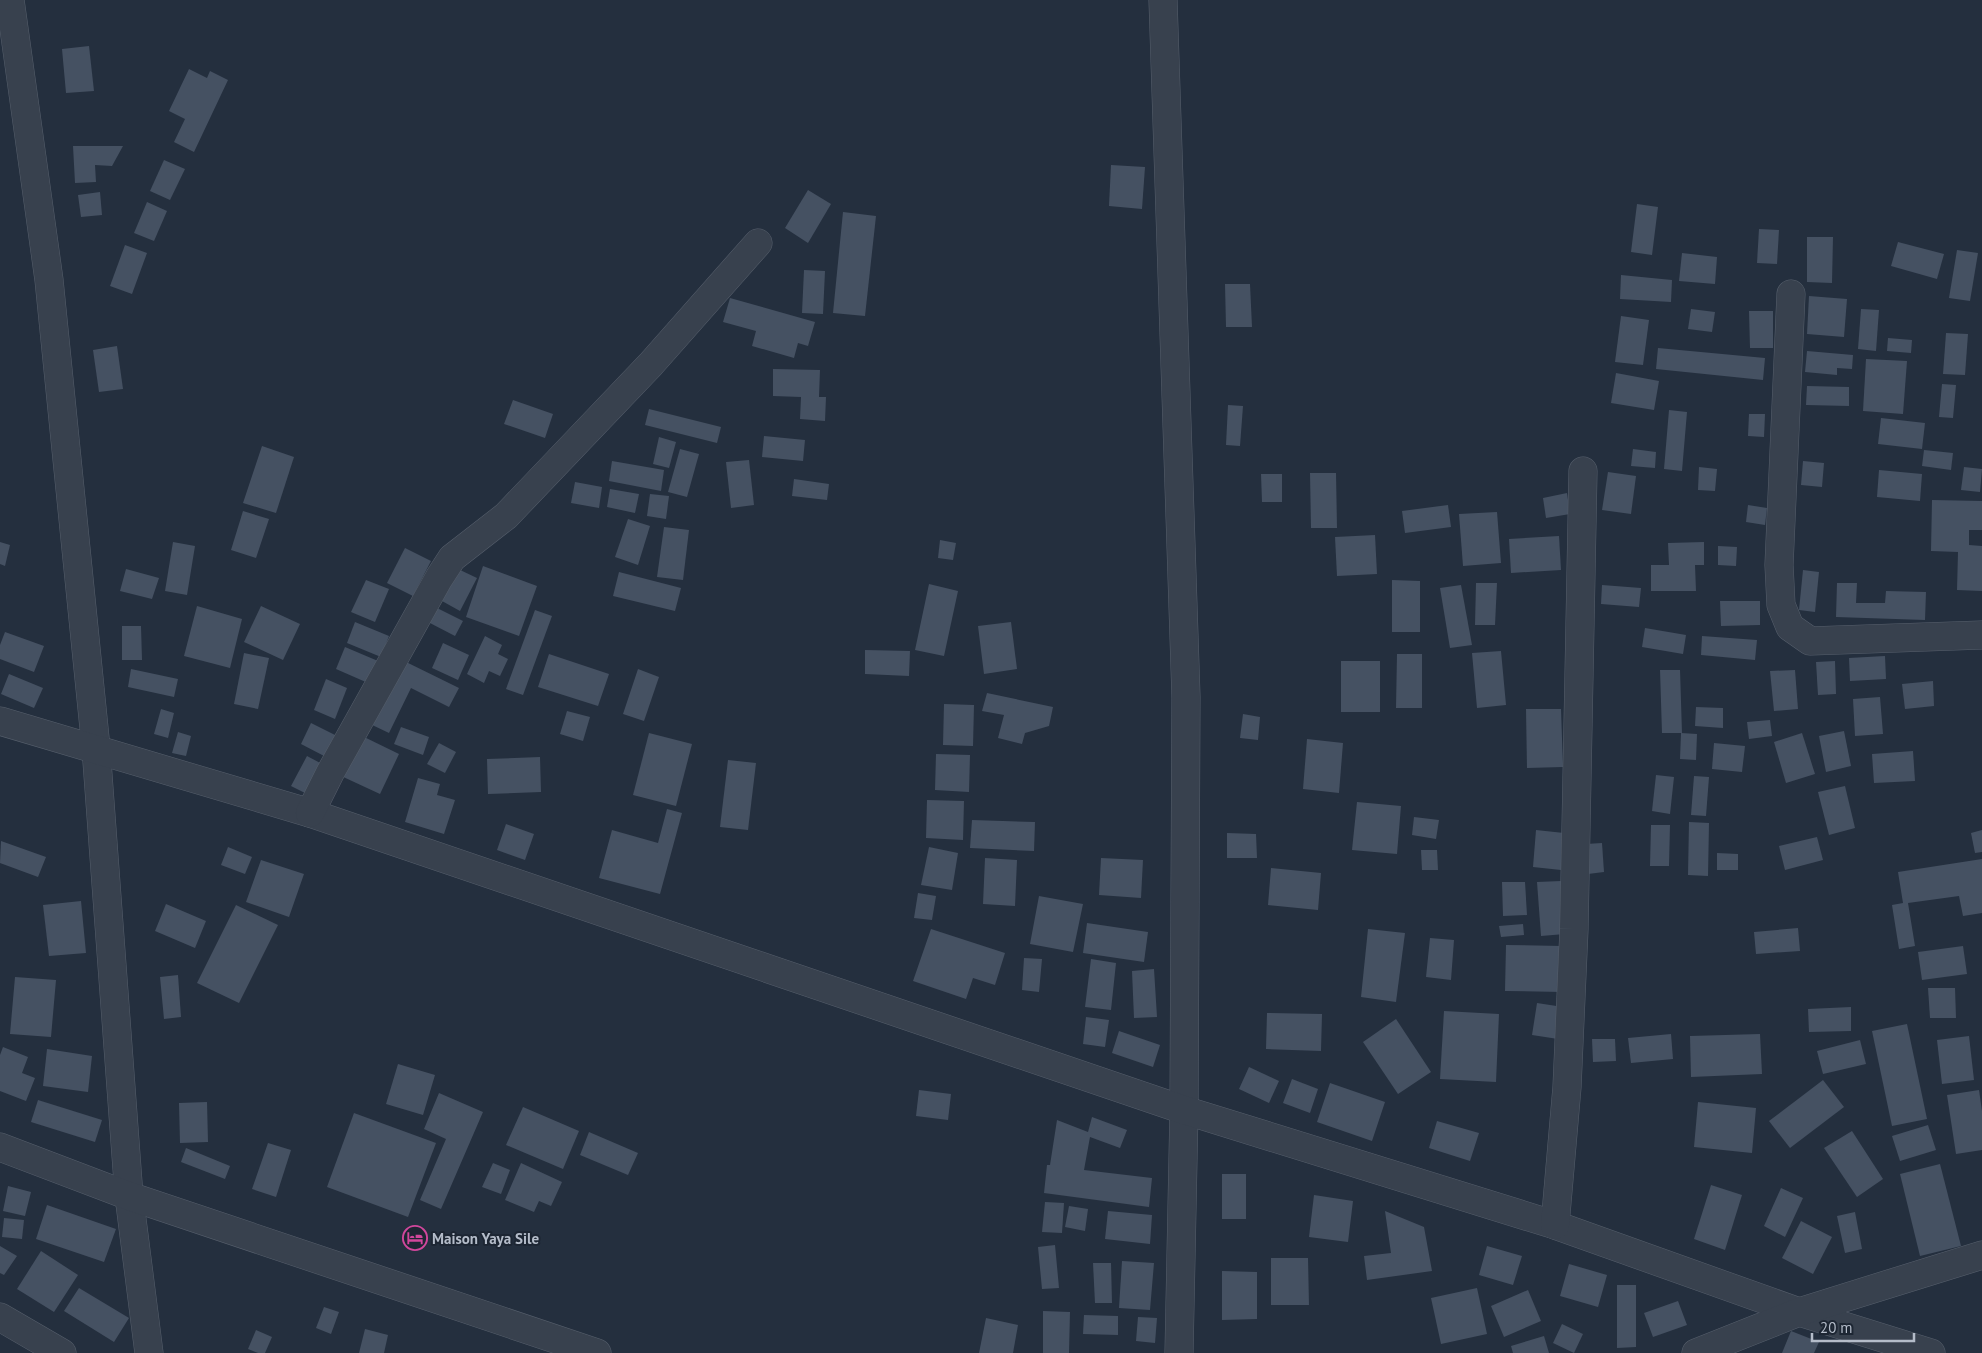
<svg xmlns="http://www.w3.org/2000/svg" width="1982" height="1353" viewBox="0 0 1982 1353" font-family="'PT Sans',sans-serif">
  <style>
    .building { fill: #455162 }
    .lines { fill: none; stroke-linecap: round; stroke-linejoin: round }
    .street-casing { stroke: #565f6c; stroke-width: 29 }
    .street { stroke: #38414e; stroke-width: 28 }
    .labels { text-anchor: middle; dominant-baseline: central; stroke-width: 4; stroke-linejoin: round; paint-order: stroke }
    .poi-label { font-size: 15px; font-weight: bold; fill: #b4bcc9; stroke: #1d2633; text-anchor: start }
  </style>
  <rect width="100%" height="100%" fill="#242f3e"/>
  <g class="building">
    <path d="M89,46L94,91L66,93L62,49Z"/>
    <path d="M189,69L207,78L210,71L228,80L194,152L174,142L185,119L169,111Z"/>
    <path d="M73,146H123L112,166L95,165L96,182L75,183Z"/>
    <path d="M164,160L185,169L170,200L150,191Z"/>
    <path d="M1111,165L1145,167L1142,209L1109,206Z"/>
    <path d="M808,190L831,204L808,243L785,228Z"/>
    <path d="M100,192L102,215L81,217L78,195Z"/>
    <path d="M147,202L167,211L154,241L134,233Z"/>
    <path d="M1637,204L1658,207L1652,255L1631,252Z"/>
    <path d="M843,212L876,216L865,316L833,313Z"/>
    <path d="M1759,229L1779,230L1777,264L1757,263Z"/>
    <path d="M1807,237H1833L1832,283L1807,282Z"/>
    <path d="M1898,242L1944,254L1937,279L1891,266Z"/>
    <path d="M125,245L147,253L132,294L110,286Z"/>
    <path d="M1957,250L1978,253L1970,301L1949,298Z"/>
    <path d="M1682,253L1717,257L1715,284L1679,281Z"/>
    <path d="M804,270L825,271L823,314L802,313Z"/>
    <path d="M1621,275L1672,280L1671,302L1620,299Z"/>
    <path d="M1225,284H1250L1252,327H1226Z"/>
    <path d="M1809,296L1847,299L1844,337L1807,334Z"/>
    <path d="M730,298L815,322L808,346L798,343L794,358L752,346L756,331L723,322Z"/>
    <path d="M1691,309L1715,312L1712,332L1688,329Z"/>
    <path d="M1861,309L1879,310L1876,351L1858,349Z"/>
    <path d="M1749,311H1773V348H1750Z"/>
    <path d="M1621,316L1649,320L1643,365L1615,362Z"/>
    <path d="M1946,333L1968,334L1965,375L1943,374Z"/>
    <path d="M1888,338L1912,340L1911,353L1887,351Z"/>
    <path d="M117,346L123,389L99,392L93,350Z"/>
    <path d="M1658,348L1765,358L1763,380L1656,369Z"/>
    <path d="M1807,351L1853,355L1852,369L1837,368V375L1805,372Z"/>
    <path d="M1866,359L1907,361L1903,414L1863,411Z"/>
    <path d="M773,369L820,370L819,397H826L825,421L800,419L801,397L773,396Z"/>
    <path d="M1616,373L1659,381L1654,410L1611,403Z"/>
    <path d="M1942,384L1956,385L1953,418L1939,417Z"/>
    <path d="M1807,386L1849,387V406L1806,405Z"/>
    <path d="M513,400L553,414L545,438L504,424Z"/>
    <path d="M1228,405L1243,406L1240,446L1226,445Z"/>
    <path d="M649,409L721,427L717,443L645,425Z"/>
    <path d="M1669,410L1687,412L1682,471L1664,469Z"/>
    <path d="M1749,414H1765L1764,437L1748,436Z"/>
    <path d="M1881,418L1925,423L1922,449L1878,444Z"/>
    <path d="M764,436L805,440L803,461L762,457Z"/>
    <path d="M659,437L676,442L669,468L653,464Z"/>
    <path d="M262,446L294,457L276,513L243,503Z"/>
    <path d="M680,449L699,454L687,497L668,492Z"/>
    <path d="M1633,449L1656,452L1655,468L1631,466Z"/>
    <path d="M1924,450L1953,453L1951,470L1922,466Z"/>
    <path d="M749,460L754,505L731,508L726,462Z"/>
    <path d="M612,461L664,470L661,491L609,481Z"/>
    <path d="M1803,461L1824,463L1822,487L1801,485Z"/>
    <path d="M1699,467L1717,469L1715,491L1698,490Z"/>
    <path d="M1964,467L1982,469L1980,492L1961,490Z"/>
    <path d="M1879,470L1922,474L1920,501L1877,497Z"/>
    <path d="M1608,472L1636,476L1631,514L1602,510Z"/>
    <path d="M1310,473H1336L1337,528H1311Z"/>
    <path d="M1261,474H1282V502H1262Z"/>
    <path d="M794,479L829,484L827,500L792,496Z"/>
    <path d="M575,482L602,487L599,508L571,503Z"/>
    <path d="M610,489L639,494L635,513L607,507Z"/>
    <path d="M1567,493L1570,514L1546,518L1543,498Z"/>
    <path d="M650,494L669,496L666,519L647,516Z"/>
    <path d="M1932,500L1982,501V530H1969V545L1982,546V591L1957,590L1958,552L1931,551Z"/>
    <path d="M1448,505L1451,527L1405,533L1402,511Z"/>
    <path d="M1748,505L1767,508L1765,525L1746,522Z"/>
    <path d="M243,511L269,519L256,558L231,550Z"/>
    <path d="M1497,512L1501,563L1463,566L1459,514Z"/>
    <path d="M628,519L650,526L638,565L615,557Z"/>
    <path d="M664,527L689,530L683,580L657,577Z"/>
    <path d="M1375,535L1377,574L1337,576L1335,537Z"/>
    <path d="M1559,536L1561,570L1511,573L1509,539Z"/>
    <path d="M940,540L956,543L953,560L938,558Z"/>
    <path d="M0,542L10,545L5,566L0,564Z"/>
    <path d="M173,542L195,546L187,595L165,591Z"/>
    <path d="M1704,542V565H1695L1696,591H1651V565H1669L1668,543Z"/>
    <path d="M1718,546L1737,547L1736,566L1718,565Z"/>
    <path d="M405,548L431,561L413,596L387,583Z"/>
    <path d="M483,566L537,586L519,636L466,617Z"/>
    <path d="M126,569L159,578L152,599L120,591Z"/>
    <path d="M458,569L477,578L460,611L442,601Z"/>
    <path d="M1803,570L1819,572L1815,612L1799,610Z"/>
    <path d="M619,572L681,588L675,611L613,596Z"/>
    <path d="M366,580L389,589L375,622L351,612Z"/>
    <path d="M1392,580L1420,581V632H1392Z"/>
    <path d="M1476,583H1497L1495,625H1475Z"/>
    <path d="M1837,583H1857L1856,603H1885L1886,591L1926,592L1925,620L1836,617Z"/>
    <path d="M929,584L958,591L944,656L915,650Z"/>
    <path d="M1461,585L1472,645L1450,648L1440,588Z"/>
    <path d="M1602,585L1641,588L1639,607L1601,604Z"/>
    <path d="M1720,601H1760V625L1721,626Z"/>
    <path d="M197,606L242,619L230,668L184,656Z"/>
    <path d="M261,606L300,624L283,660L244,642Z"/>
    <path d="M435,607L463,621L455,636L428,622Z"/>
    <path d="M535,610L552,616L523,695L506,689Z"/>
    <path d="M355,622L389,636L381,657L347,643Z"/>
    <path d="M1011,622L1017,669L984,674L978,626Z"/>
    <path d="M122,626H141L142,660H122Z"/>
    <path d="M1645,628L1686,635L1683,654L1642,647Z"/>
    <path d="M5,632L44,646L34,672L0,659V645Z"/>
    <path d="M485,636L502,645L498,654L508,659L500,676L489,671L484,683L467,674Z"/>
    <path d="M1702,636L1757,640L1755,660L1701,655Z"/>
    <path d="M443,643L469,655L458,680L432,668Z"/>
    <path d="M345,647L378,661L368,683L336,669Z"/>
    <path d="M865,650L910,651L909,676L865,674Z"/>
    <path d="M1501,651L1506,705L1477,708L1472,653Z"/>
    <path d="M244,653L269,658L258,709L234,704Z"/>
    <path d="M549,654L609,674L598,706L538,687Z"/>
    <path d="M1397,654H1422V708H1396Z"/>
    <path d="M1885,656L1886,679L1850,681L1849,658Z"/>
    <path d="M400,659L459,688L449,707L411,688L389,733L368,723Z"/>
    <rect x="1341" y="661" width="39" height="51"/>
    <path d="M1835,661L1836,694L1818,695L1816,662Z"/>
    <path d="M131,669L178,679L174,697L128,687Z"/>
    <path d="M638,669L659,677L644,721L623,714Z"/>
    <path d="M1660,670H1680L1682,733H1662Z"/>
    <path d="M1795,670L1798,709L1774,711L1770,671Z"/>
    <path d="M9,674L43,688L34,708L1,694Z"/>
    <path d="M326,679L347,688L335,719L314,710Z"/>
    <path d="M1933,681L1934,706L1905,709L1902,684Z"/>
    <path d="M987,693L1053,707L1049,726L1025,733L1022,744L998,738L1004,715L982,711Z"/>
    <path d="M1880,697L1883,734L1855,736L1853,699Z"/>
    <path d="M944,704L974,705L973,746L943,745Z"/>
    <path d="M1696,707L1723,708V728L1695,726Z"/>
    <path d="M161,709L174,713L168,738L154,734Z"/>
    <path d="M1526,709H1561L1563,767L1527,768Z"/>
    <path d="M567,711L590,717L583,741L560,734Z"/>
    <path d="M1243,714L1260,717L1258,740L1240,738Z"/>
    <path d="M1770,720L1772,736L1749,739L1747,722Z"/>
    <path d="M311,723L337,736L326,757L301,744Z"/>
    <path d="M401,727L429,737L423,755L394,744Z"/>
    <path d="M1844,731L1851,766L1826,772L1819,736Z"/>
    <path d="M178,732L191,736L186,756L172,753Z"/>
    <path d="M649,733L692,744L676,806L633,795Z"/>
    <path d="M1681,733L1697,734L1696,760L1680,759Z"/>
    <path d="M1802,733L1815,774L1786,783L1774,742Z"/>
    <path d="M358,734L399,754L380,794L339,775Z"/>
    <path d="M1307,739L1343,743L1339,793L1303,789Z"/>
    <path d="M439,743L456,752L445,773L427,764Z"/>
    <path d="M1714,743L1745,746L1742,772L1712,769Z"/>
    <path d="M1913,751L1915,781L1874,783L1872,754Z"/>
    <path d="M936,754L970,755L969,792L935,790Z"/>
    <path d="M307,756L324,765L309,795L291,786Z"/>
    <path d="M540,757L541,792L488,794L487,759Z"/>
    <path d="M728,760L756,763L748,830L720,827Z"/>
    <path d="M1656,775L1674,777L1670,814L1652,811Z"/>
    <path d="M1694,776L1709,777L1706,816L1691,815Z"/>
    <path d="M418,778L440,784L437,795L455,800L444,834L405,822Z"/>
    <path d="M1845,786L1855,828L1829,835L1818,792Z"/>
    <path d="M927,800L964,801L963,840L926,838Z"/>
    <path d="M1357,802L1401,806L1397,854L1352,850Z"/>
    <path d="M667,809L682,813L660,894L599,878L612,830L658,843Z"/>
    <path d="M1414,817L1439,820L1436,839L1412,835Z"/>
    <path d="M972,820L1035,822L1034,851L970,848Z"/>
    <path d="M1689,822L1709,823L1708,876L1688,875Z"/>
    <path d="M506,824L534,834L525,860L497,850Z"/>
    <path d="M1651,825H1670L1669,866H1650Z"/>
    <path d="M1536,830L1564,833L1561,870L1533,867Z"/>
    <path d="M1982,830V852L1975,853L1971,833Z"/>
    <path d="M1227,833L1256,834L1257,858H1227Z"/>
    <path d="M1817,837L1823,860L1785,870L1779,846Z"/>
    <path d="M1,841L46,857L38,877L0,863Z"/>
    <path d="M1602,843L1604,872L1588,874L1586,844Z"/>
    <path d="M228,847L252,857L245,874L221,865Z"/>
    <path d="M929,847L958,853L952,890L921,885Z"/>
    <path d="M1421,850H1437L1438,870H1422Z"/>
    <path d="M1717,853L1738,854V870H1717Z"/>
    <path d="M985,858L1017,860L1015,906L983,904Z"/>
    <path d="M1101,858L1143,860L1141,898L1099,895Z"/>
    <path d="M1982,859V913L1963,916L1959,896L1908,903L1915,946L1899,949L1892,905L1903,903L1898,872Z"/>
    <path d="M261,860L304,874L289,917L246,902Z"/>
    <path d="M1271,868L1321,873L1318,910L1268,905Z"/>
    <path d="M1561,881L1565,934L1541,936L1537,882Z"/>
    <path d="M1502,882H1525L1527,915L1503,916Z"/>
    <path d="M918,893L936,896L932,920L914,918Z"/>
    <path d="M1039,896L1083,904L1073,952L1030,944Z"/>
    <path d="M81,901L86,953L49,956L43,905Z"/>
    <path d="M166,904L206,921L195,948L155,931Z"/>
    <path d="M236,905L278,925L239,1003L197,983Z"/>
    <path d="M1087,923L1148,932L1144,962L1083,953Z"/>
    <path d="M1523,924L1524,935L1501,937L1499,926Z"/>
    <path d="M1798,928L1800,951L1756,954L1754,932Z"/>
    <path d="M931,929L1005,953L995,985L973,978L966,999L913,981Z"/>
    <path d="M1368,929L1405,933L1396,1002L1361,997Z"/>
    <path d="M1430,938L1454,940L1451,980L1426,977Z"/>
    <path d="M1506,945L1562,946V992L1505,991Z"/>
    <path d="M1963,946L1967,974L1922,980L1918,952Z"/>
    <path d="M1024,958L1042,959L1039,992L1022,990Z"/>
    <path d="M1091,959L1116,963L1111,1010L1085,1007Z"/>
    <path d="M1154,969L1157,1017L1134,1018L1132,971Z"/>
    <path d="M178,975L181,1017L164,1019L160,977Z"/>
    <path d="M15,977L56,980L51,1037L10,1034Z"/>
    <path d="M1928,988H1955L1956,1018H1930Z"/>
    <path d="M1537,1003L1563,1007L1558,1039L1532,1035Z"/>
    <path d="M1851,1007V1031L1809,1032L1808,1009Z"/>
    <path d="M1444,1011L1499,1014L1496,1082L1440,1079Z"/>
    <path d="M1267,1013L1322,1014L1321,1051L1266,1049Z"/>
    <path d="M1086,1017L1109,1020L1105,1047L1083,1044Z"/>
    <path d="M1396,1019L1431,1072L1398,1094L1363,1042Z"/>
    <path d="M1907,1024L1927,1119L1892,1126L1872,1031Z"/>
    <path d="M1119,1031L1160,1045L1153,1067L1112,1053Z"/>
    <path d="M1671,1034L1673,1059L1631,1063L1628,1038Z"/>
    <path d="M1760,1034L1762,1074L1691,1077L1690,1036Z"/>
    <path d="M1969,1036L1974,1080L1942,1084L1937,1040Z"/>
    <path d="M1592,1039H1615L1616,1061L1593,1062Z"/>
    <path d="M1860,1040L1866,1064L1823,1074L1817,1051Z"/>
    <path d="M3,1047L28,1057L22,1073L35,1078L26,1101L0,1091V1055Z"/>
    <path d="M47,1049L92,1056L88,1092L43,1086Z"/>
    <path d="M398,1064L435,1075L423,1115L386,1104Z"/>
    <path d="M1249,1067L1279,1081L1269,1103L1239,1089Z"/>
    <path d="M1292,1079L1318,1089L1310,1113L1283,1103Z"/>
    <path d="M1823,1080L1844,1107L1790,1148L1769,1121Z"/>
    <path d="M1330,1083L1385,1102L1372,1141L1317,1122Z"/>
    <path d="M919,1090L951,1094L948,1120L916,1116Z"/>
    <path d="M1979,1090L1982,1111V1150L1956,1154L1947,1095Z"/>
    <path d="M439,1093L483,1112L441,1209L420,1200L446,1139L424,1129Z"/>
    <path d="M38,1100L102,1120L95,1142L31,1122Z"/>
    <path d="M207,1102L208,1142L180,1143L179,1103Z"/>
    <path d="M1698,1102L1756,1108L1752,1153L1694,1147Z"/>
    <path d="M523,1107L579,1131L563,1169L506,1145Z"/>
    <path d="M354,1113L436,1143L408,1217L327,1187Z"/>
    <path d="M1092,1117L1127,1130L1120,1148L1090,1137L1084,1170L1152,1178L1149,1207L1044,1193L1047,1165H1050L1057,1120L1088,1132Z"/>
    <path d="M1437,1121L1479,1133L1470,1161L1429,1148Z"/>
    <path d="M1928,1125L1936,1150L1900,1161L1892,1136Z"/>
    <path d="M1852,1131L1883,1179L1857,1197L1824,1148Z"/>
    <path d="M589,1132L638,1153L628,1175L580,1155Z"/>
    <path d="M268,1143L291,1150L276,1197L252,1189Z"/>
    <path d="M186,1148L230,1166L225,1179L181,1162Z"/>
    <path d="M493,1163L510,1170L501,1194L482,1187Z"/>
    <path d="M521,1163L562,1182L551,1206L539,1201L534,1212L505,1200Z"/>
    <path d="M1940,1164L1961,1246L1920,1256L1900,1174Z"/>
    <rect x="1222" y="1174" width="24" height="45"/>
    <path d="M1711,1185L1742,1195L1725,1250L1694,1239Z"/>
    <path d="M8,1186L31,1192L25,1216L3,1211Z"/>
    <path d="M1781,1188L1803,1198L1785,1237L1764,1226Z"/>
    <path d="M1314,1195L1353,1201L1348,1242L1309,1237Z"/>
    <path d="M1045,1202L1064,1203L1062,1233L1042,1232Z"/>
    <path d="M47,1205L116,1229L104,1262L36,1239Z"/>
    <path d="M1069,1206L1088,1209L1085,1231L1065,1227Z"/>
    <path d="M1108,1211L1152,1215L1150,1244L1105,1239Z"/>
    <path d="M1385,1211L1424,1227L1432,1271L1367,1280L1364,1256L1391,1253Z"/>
    <path d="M1855,1212L1862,1249L1845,1253L1837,1216Z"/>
    <path d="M4,1218L24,1220L22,1239L2,1237Z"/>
    <path d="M1801,1221L1832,1237L1813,1274L1782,1258Z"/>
    <path d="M1055,1245L1059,1288L1042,1289L1038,1247Z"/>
    <path d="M0,1246L17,1256L4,1275L0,1273Z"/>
    <path d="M1487,1246L1522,1256L1513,1285L1479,1275Z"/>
    <path d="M41,1251L78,1275L54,1312L17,1289Z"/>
    <path d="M1271,1258H1308L1309,1305H1271Z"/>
    <path d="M1122,1261L1154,1263L1150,1310L1119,1308Z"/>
    <path d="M1093,1263H1111L1112,1303H1095Z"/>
    <path d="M1569,1264L1607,1275L1598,1307L1560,1296Z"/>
    <path d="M1222,1271L1257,1272V1319L1222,1320Z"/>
    <path d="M1617,1285H1636V1347L1617,1348Z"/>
    <path d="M79,1288L129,1318L114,1342L64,1311Z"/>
    <path d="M1477,1288L1487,1334L1441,1344L1431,1298Z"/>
    <path d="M1528,1290L1541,1321L1504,1337L1491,1306Z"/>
    <path d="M1678,1301L1687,1325L1653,1337L1644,1313Z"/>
    <path d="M324,1307L339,1312L331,1334L316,1328Z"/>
    <path d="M1043,1311L1070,1312L1069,1353H1043Z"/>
    <path d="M1084,1315L1118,1316V1335L1083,1334Z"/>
    <path d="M1138,1317L1157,1318L1155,1343L1136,1341Z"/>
    <path d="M986,1318L1018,1325L1013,1353H979Z"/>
    <path d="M1562,1324L1583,1334L1574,1353L1553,1343Z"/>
    <path d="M365,1329L388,1335L384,1353H359Z"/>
    <path d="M256,1330L272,1337L265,1353H258L248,1349Z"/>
    <path d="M1791,1331L1819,1342L1814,1353H1782Z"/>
    <path d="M1544,1336L1549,1353H1513L1511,1346Z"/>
  </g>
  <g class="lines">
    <defs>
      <g id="street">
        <path d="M10,0L49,280L96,748L129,1196L149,1353"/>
        <path d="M1163,0L1186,697L1184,1110L1179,1353"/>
        <path d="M1791,294L1779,565L1781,605L1790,627L1810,641L1982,635"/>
        <path d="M0,721L310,813L1184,1110L1555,1225L1799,1312L1931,1353"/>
        <path d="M310,813L330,773L439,578L452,558L506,516L651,364L758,243"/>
        <path d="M0,1147L129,1196L597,1353"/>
        <path d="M1555,1225L1567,1087L1574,929L1583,471"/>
        <path d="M0,1317L62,1353"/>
        <path d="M1696,1353L1799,1312L1982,1255"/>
      </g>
    </defs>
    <use href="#street" class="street-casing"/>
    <use href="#street" class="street"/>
  </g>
  <defs>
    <symbol id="hotel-ring" viewBox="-11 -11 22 22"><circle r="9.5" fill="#1d2633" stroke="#d1479c" stroke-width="1.5"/><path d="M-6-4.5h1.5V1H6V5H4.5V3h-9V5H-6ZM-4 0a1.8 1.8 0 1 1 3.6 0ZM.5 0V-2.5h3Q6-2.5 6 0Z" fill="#d1479c"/></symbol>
  </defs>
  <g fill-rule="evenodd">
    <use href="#hotel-ring" x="401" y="1224" width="28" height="28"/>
  </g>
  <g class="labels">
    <g class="poi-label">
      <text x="432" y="1238">Maison Yaya Sile</text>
    </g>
  </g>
  <path d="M1812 1333v8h102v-8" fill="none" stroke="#b4bcc9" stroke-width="2.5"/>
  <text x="1820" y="1333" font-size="15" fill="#b4bcc9" stroke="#1d2633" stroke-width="4" paint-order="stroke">20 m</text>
</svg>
